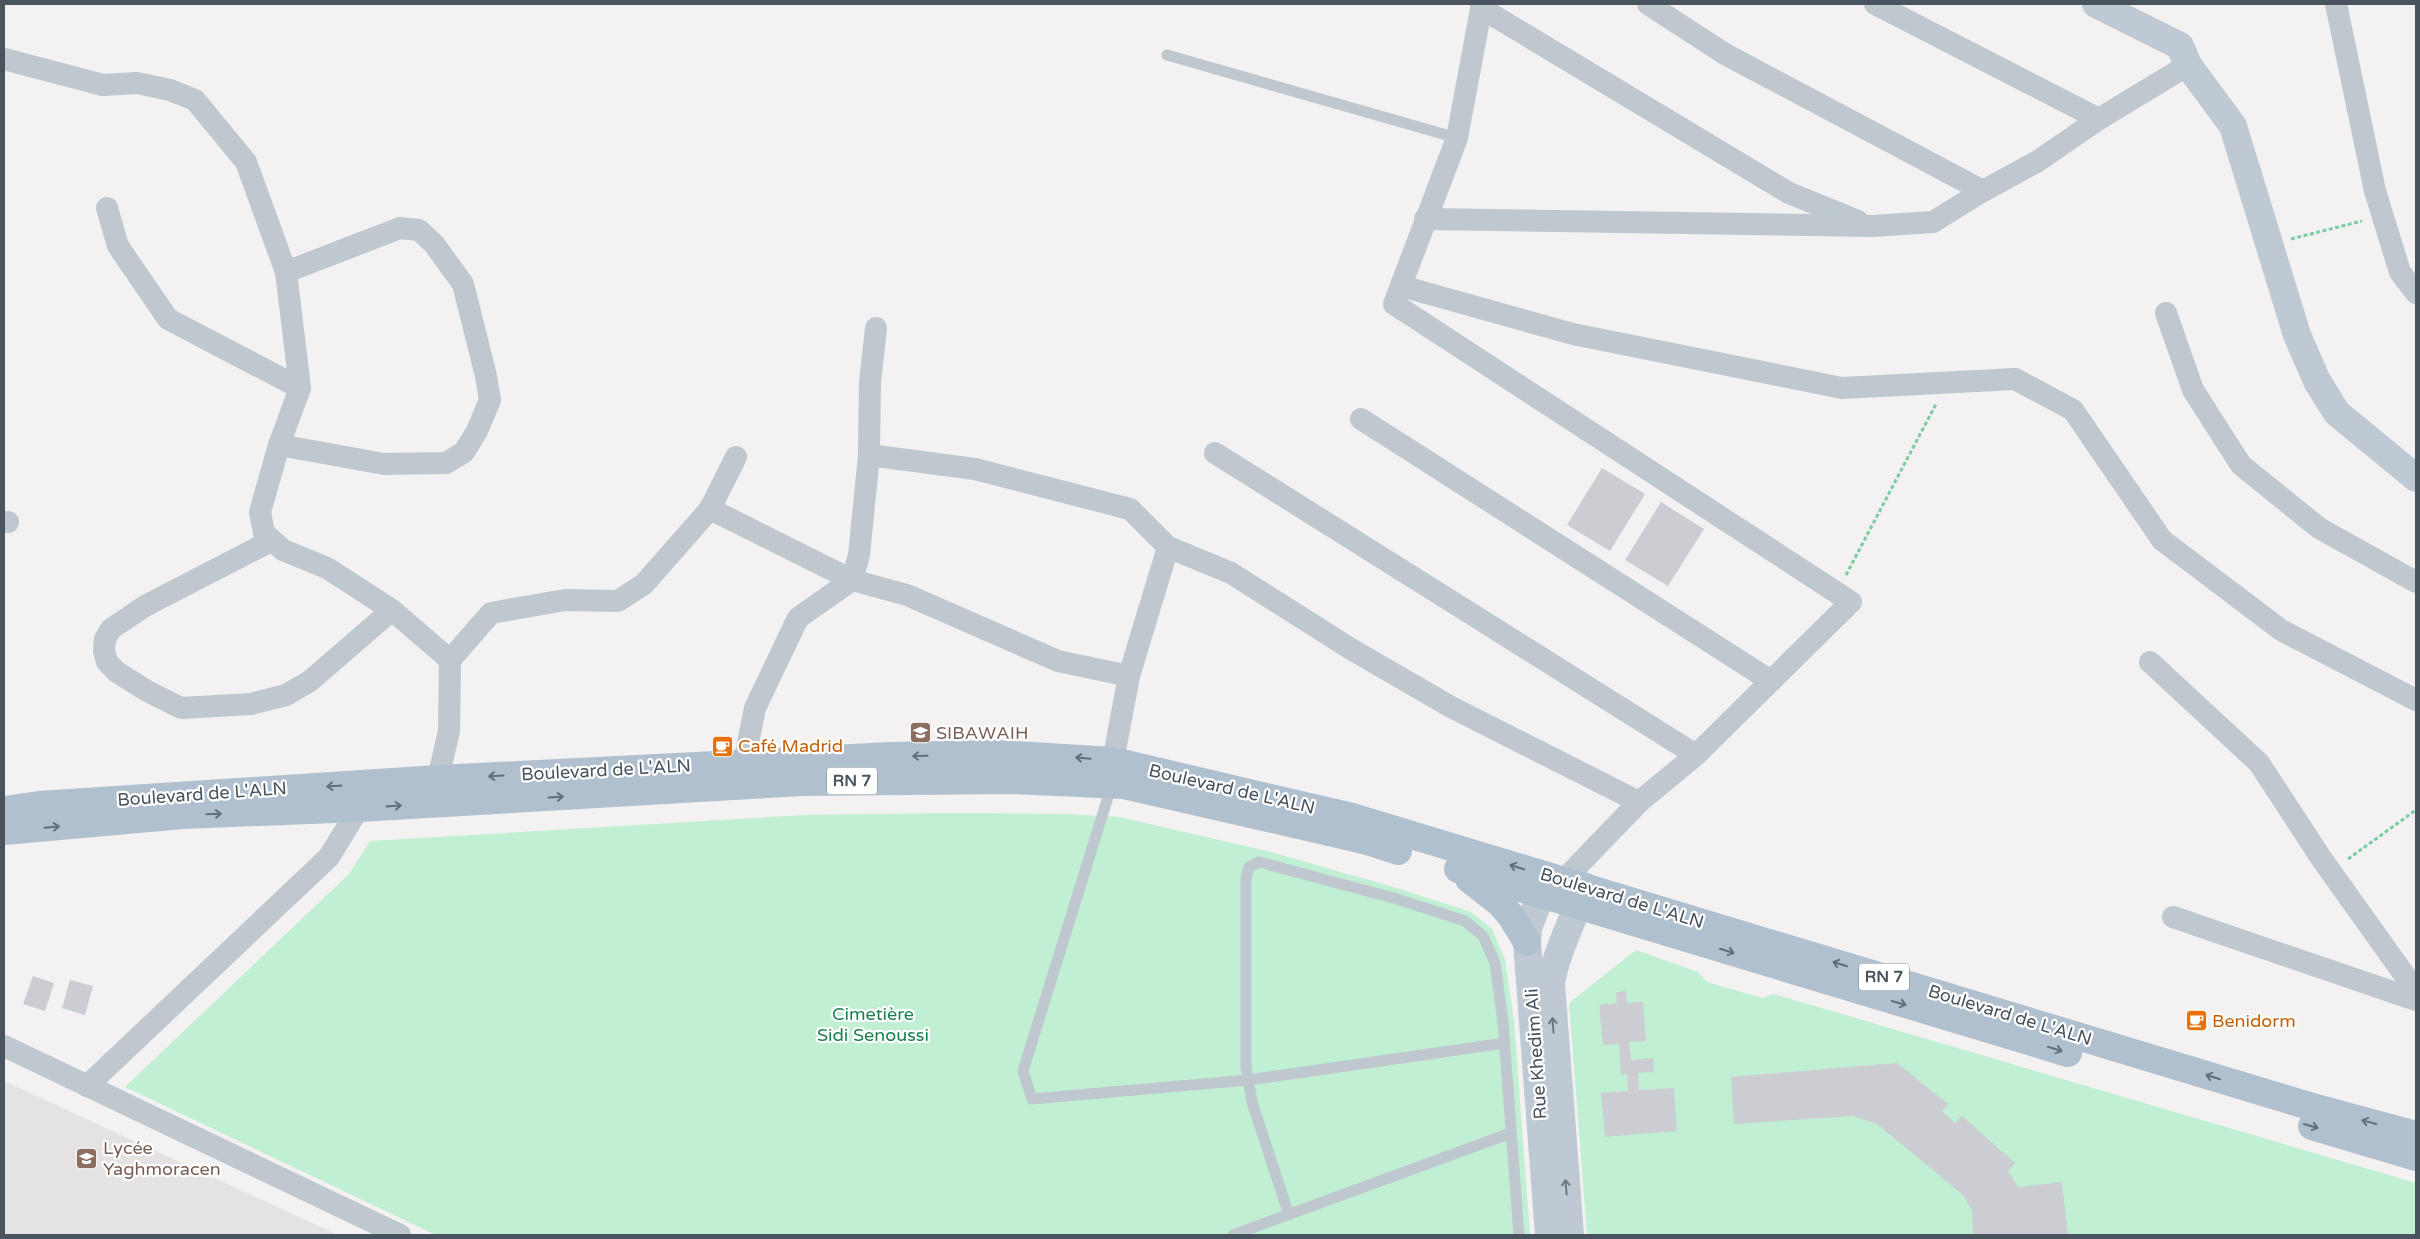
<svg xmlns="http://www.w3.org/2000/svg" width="2420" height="1239" viewBox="0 0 2420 1239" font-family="'Varela Round',sans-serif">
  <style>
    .education { fill: #e4e2e3 }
    .green { fill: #c1efd3 }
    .building { fill: #cbcdd3 }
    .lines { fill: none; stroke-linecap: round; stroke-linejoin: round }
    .path { stroke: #79cda3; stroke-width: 3; stroke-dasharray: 4 2.5; stroke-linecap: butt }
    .service { stroke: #bfc8cf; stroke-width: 11 }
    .minor { stroke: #bfc8cf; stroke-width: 22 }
    .secondary { stroke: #bfc9d4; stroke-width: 28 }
    .primary { stroke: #b1c0cf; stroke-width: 28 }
    .oneway { stroke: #636f7a }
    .oneway2 { stroke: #6c7781 }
    .labels { text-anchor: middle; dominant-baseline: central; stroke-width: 4.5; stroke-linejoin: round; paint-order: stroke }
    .shield { fill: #fff; stroke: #80878e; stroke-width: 1 }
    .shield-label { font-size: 16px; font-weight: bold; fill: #49545e }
    .education-label { font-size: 18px; fill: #785e54; stroke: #fff; text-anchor: start }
    .food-label { font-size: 18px; fill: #c56008; stroke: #fff; text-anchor: start }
    .street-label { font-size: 18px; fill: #49545e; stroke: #fff }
    .park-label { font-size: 18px; fill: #19804c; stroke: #fff }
  </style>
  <rect width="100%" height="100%" fill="#f3f1f1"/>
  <path class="education" d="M4,1081L338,1235H4Z"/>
  <g class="green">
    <path d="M952,813L1066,814L1119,817L1267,851L1400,889L1471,912L1492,929L1505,960L1514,1021L1530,1235H436L125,1087L349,874L370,841L805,815Z"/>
    <path d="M1636,950L1698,972L1707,982L1762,998L1774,994L2416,1183V1235H1587L1569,1003Z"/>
  </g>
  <g class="building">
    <path d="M1602,468L1645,494L1610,551L1567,525Z"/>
    <path d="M1661,502L1704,529L1668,586L1625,560Z"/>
    <path d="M33,976L54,983L45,1011L23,1004Z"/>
    <path d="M70,980L93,986L85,1015L62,1008Z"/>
    <path d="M1626,991L1627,1003L1643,1002L1646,1041L1629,1042L1631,1060L1653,1058L1654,1072L1638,1073L1639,1090L1674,1088L1677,1131L1605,1137L1601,1093L1628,1091L1627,1074L1621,1075L1619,1044L1603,1045L1599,1005L1617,1003L1616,992Z"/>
    <path d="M1897,1063L1948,1104L1942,1111L1955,1123L1962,1116L2015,1163L2008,1171L2018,1187L2062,1182L2068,1235H1973L1972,1210L1962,1194L1877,1124L1853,1116L1734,1124L1731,1077Z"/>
  </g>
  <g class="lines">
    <g class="path">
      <path d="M2291,239L2362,221"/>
      <path d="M1846,575L1936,404"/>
      <path d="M2348,859L2416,810"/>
    </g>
    <g class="service">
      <path d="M1167,55L1457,138"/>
      <path d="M1112,784L1023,1071L1032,1099L1248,1080L1505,1043"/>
      <path d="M1289,1215L1252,1102L1246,1067V878L1249,867L1259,862L1397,899L1465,921L1483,936L1495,963L1503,1022L1519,1235"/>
      <path d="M1233,1235L1511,1133"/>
    </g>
    <g class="minor">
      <path d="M1482,4L1457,138L1394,304L1851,602L1696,755L1639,802L1563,881"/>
      <path d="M1648,4L1725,54L1983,191"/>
      <path d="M1875,4L2099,119"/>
      <path d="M2336,4L2375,191L2400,272L2416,293"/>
      <path d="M1481,8L1789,193L1858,221"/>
      <path d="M4,59L103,85L137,83L170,90L195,100L246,162L286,272L300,388L279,445L260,512L264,533L283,550L327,568L392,610L450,660L449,731L438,779L436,795"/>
      <path d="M107,208L118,246L168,319L300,388"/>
      <path d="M1425,219L1873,226L1933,222L1983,191L2038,161L2099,119L2188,65"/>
      <path d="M1401,286L1573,334L1842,388L2015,379L2073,410L2162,540L2281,630L2416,700"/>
      <path d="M2166,313L2193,390L2241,465L2319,528L2416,582"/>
      <path d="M1361,419L1771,681"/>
      <path d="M279,445L384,464L446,463L464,452L477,431L490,400L486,376L463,284L434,244L419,230L400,228L286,272"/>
      <path d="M1215,453L1696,755"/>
      <path d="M869,455L975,469L1130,509L1168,547L1231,573L1351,649L1451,707L1639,802"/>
      <path d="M710,509L736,457"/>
      <path d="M4,522H8"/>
      <path d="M271,541L145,606L111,629L105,639L104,651L107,662L117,672L147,691L181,708L251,704L286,695L310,681L392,610"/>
      <path d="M450,660L491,613L565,600L618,601L644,584L710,509L852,580L859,555L869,455L870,382L876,328"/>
      <path d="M2150,662L2259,763L2321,858L2416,991"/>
      <path d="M1113,761L1129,676L1168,547"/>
      <path d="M745,780L744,763L755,708L798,618L852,580L907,595L1058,661L1129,676"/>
      <path d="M2173,917L2416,1000"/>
      <path d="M4,1046L400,1235"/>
      <path d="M87,1086L329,857L359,808"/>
    </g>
    <g class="secondary">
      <path d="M2096,4L2180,46L2188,65L2233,126L2297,335L2317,381L2337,413L2416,478"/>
      <path d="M1548,876L1528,928L1527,942L1549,1235"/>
      <path d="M1570,1235L1551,984C1556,949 1575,920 1584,886"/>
    </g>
    <g class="primary">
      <path d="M4,810L39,805L438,779L890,756L997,754L1113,761L1352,817L2309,1106L2416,1135"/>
      <path d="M4,831L183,815L359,808L802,782L1012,780L1124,785L1364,840L1398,851"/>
      <path d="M1458,869L2068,1053"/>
      <path d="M1469,879L1501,904L1511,916L1527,942"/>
      <path d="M2312,1126L2416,1157"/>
    </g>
  </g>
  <defs><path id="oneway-shaft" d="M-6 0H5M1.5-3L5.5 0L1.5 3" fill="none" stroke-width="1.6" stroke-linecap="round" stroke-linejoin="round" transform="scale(1.25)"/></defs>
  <g class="oneway">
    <use href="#oneway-shaft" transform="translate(920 756) rotate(179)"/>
    <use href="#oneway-shaft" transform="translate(1083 758) rotate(-175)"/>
    <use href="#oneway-shaft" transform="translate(496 776) rotate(177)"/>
    <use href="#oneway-shaft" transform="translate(334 786) rotate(176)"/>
    <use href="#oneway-shaft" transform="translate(556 797) rotate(-3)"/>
    <use href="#oneway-shaft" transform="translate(394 806) rotate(-4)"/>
    <use href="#oneway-shaft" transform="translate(214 814) rotate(-2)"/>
    <use href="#oneway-shaft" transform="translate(52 827) rotate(-5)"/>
    <use href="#oneway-shaft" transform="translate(1517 867) rotate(-163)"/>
    <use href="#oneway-shaft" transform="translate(1727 951) rotate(17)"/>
    <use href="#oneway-shaft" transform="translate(1840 964) rotate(-163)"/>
    <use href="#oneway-shaft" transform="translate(1899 1003) rotate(16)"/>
    <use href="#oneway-shaft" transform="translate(2055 1049) rotate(17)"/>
    <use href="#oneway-shaft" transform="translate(2213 1077) rotate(-163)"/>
    <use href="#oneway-shaft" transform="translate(2369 1122) rotate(-165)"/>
    <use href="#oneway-shaft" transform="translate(2311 1126) rotate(16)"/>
  </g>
  <g class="oneway2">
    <use href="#oneway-shaft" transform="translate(1553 1025) rotate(-94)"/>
    <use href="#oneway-shaft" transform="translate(1566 1187) rotate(-95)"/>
  </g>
  <defs>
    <symbol id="school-square" viewBox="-11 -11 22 22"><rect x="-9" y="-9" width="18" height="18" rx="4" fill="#8d6e63" stroke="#fff"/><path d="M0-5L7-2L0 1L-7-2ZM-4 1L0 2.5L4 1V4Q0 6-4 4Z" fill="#fff"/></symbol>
    <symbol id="cafe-square" viewBox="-11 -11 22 22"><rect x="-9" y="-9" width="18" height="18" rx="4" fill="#e8710a" stroke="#fff"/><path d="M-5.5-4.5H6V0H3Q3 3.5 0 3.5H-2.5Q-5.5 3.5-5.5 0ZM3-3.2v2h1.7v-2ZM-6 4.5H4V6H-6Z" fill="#fff"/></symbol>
  </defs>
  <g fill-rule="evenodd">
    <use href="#school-square" x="908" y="720" width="25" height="25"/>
    <use href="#cafe-square" x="710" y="734" width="25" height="25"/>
    <use href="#cafe-square" x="2184" y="1008" width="25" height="25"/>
    <use href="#school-square" x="74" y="1146" width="25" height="25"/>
  </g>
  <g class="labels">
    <g class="shield">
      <rect x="827" y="767.5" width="50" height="27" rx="4"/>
      <rect x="1859" y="963.5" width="50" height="27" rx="4"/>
    </g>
    <g class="shield-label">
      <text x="852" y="781">RN 7</text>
      <text x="1884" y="977">RN 7</text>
    </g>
    <g class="education-label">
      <text x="936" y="733">SIBAWAIH</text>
      <text x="103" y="1148">Lycée<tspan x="103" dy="21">Yaghmoracen</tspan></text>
    </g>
    <g class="food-label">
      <text x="738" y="746">Café Madrid</text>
      <text x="2212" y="1021">Benidorm</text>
    </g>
    <g class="street-label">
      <text transform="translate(606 770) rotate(-3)">Boulevard de L'ALN</text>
      <text transform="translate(1232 789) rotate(13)">Boulevard de L'ALN</text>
      <text transform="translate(202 794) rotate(-4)">Boulevard de L'ALN</text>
      <text transform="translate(1622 898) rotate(17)">Boulevard de L'ALN</text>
      <text transform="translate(2010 1015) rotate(17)">Boulevard de L'ALN</text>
      <text transform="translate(1536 1054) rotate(-94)">Rue Khedim Ali</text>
    </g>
    <g class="park-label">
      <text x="873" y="1014">Cimetière<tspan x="873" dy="21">Sidi Senoussi</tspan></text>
    </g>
  </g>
  <rect width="2420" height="1239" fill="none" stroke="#49545e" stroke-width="10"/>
</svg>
